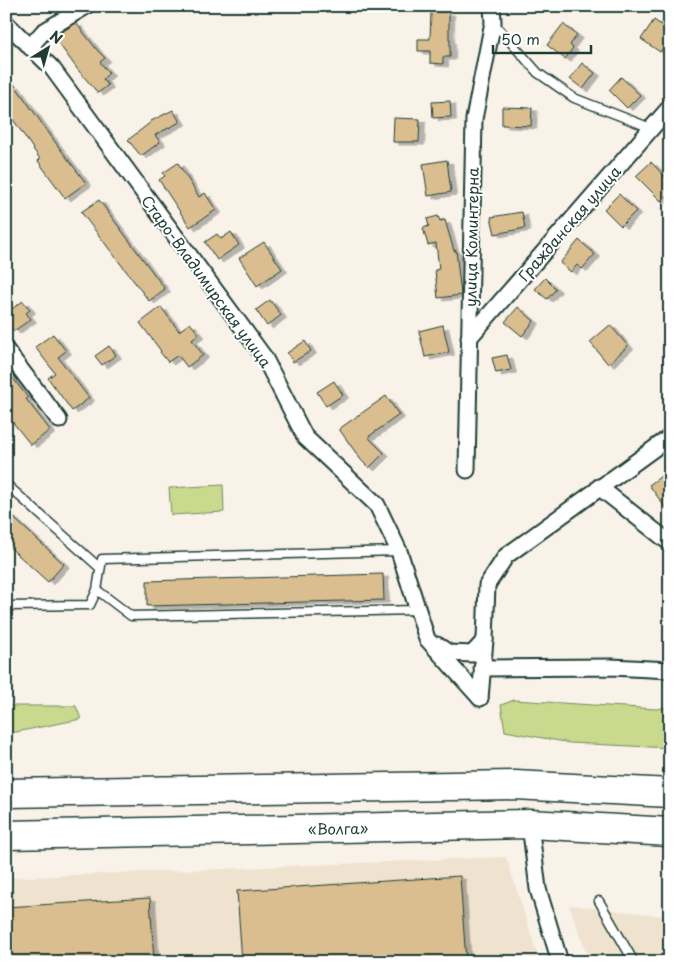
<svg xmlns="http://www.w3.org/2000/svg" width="676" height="968" viewBox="0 0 676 968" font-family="'Playpen Sans',sans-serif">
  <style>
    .built { fill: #efe2ce }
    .green { fill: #c9d98d; stroke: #748b60 }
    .building { fill: #dabe8f; stroke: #1f3d34; filter: url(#shadow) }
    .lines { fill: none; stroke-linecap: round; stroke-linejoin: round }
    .lane-casing { stroke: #1f3d34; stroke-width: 11 }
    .street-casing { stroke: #1f3d34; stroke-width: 19 }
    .highway-casing { stroke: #1f3d34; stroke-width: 31 }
    .lane { stroke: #fff; stroke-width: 8 }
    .street { stroke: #fff; stroke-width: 15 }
    .highway { stroke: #fff; stroke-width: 28 }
    .labels { text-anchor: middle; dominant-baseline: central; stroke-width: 4; stroke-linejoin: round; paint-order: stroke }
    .street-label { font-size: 15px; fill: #1f3d34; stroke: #fff }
  </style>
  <defs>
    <filter id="shadow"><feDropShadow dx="5.5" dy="3" stdDeviation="0" flood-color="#0004"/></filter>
  </defs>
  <rect width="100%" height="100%" fill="#f8f2e9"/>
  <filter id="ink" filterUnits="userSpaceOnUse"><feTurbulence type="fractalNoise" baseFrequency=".02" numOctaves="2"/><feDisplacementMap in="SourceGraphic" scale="10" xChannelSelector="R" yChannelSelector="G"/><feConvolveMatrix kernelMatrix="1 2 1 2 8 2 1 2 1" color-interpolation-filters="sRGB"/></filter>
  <g filter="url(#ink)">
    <g class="built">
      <path d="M506,857L540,962H6V878Z"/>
      <path d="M569,905L670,917V962H590Z"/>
    </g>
    <g class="green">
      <path d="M223,485L224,512L171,515L169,488Z"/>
      <path d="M514,700L656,709L670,707V748L570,743L505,731L501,705Z"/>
      <path d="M6,706H76L81,719L6,734Z"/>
    </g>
    <g class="building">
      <path d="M431,12H449V40H450V57H443V64L430,63V51H418V39H430Z"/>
      <path d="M654,20L670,31V38L660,52L641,39Z"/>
      <path d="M76,23L98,51L105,58L100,62L109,73L103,79L108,85L98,93L78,70L54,37Z"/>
      <path d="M563,24L577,35L570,45L573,48L565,59L547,45Z"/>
      <path d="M582,63L595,73L583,89L570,79Z"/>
      <path d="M621,77L640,95L627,108L609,90Z"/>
      <path d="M14,84L58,146L86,183L65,198L38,161L40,159L6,109V90Z"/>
      <path d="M450,101L451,117L433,118L432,102Z"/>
      <path d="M502,107L532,108L531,126L502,125Z"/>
      <path d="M173,110L180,122L155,135L160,142L141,156L128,140L151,122V121Z"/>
      <path d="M394,118L420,119L419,142H393Z"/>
      <path d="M447,160L451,192L428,196L423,164Z"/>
      <path d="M651,162L670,182V193L661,201L636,176Z"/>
      <path d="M178,163L199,197L205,193L216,210L190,227L159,180L165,176L163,173Z"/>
      <path d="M619,194L636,211L621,226L604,209Z"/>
      <path d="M99,200L165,289L149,301L81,212Z"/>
      <path d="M522,212L525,228L495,234L491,217Z"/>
      <path d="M438,216L440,221L445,220L454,251L456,250L461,295L438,298L435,270L439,269L436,243L428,245L423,228L429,226L427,219Z"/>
      <path d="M231,232L239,245L217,260L205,242L217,234L221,239Z"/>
      <path d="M579,240L595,254L582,269L577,265L571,272L560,263Z"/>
      <path d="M264,242L282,269L257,286L239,258Z"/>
      <path d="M545,278L556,289L547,299L535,289Z"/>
      <path d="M270,300L281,315L267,326L256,310Z"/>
      <path d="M23,301L30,310L26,313L31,319L14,331L6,320V313Z"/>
      <path d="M161,307L179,331L190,323L199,334L192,340L203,355L187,367L178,355L168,362L160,352L161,351L140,323Z"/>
      <path d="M518,307L534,321L522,336L505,322Z"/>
      <path d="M443,325L449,352L425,357L419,331Z"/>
      <path d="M610,325L628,346L608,364L590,342Z"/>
      <path d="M53,334L66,351L58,357L89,398L72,411L48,378L55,373L35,347Z"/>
      <path d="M305,341L311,351L293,362L287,353Z"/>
      <path d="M109,346L116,355L102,365L95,356Z"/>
      <path d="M507,355L511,370L496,373L492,358Z"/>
      <path d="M6,369L28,398L26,399L50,430L31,445L6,414Z"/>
      <path d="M334,381L343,395L326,406L317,392Z"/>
      <path d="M386,396L399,415L368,437L384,453L369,468L361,460L339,429Z"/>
      <path d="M664,474L670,482V514L649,485Z"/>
      <path d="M6,511L64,564L48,582L6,544Z"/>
      <path d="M383,574L384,600L147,606V581Z"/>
      <path d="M460,876L466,962H242L237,891Z"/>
      <path d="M150,898L154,962H6V907Z"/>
    </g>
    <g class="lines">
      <defs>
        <g id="lane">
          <path d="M493,22L538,73L574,98L651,128"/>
          <path d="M6,484L100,568"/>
          <path d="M97,590L131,616L418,610"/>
          <path d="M6,606L90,605L97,590L102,559L399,551"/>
          <path d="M599,901L634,962"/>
        </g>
        <g id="street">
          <path d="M6,23L52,68L264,357L305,437L377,505L399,551L427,639L480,698"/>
          <path d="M30,47L43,32L86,6"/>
          <path d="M469,338L670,107"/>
          <path d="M6,350L59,420"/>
          <path d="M467,470L474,119L493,22L492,6"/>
          <path d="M599,487L670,543"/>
          <path d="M437,645L449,653L472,654L485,640"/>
          <path d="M482,668L611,667L670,670"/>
          <path d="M480,698L485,640L487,585L506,556L670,437"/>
          <path d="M530,824L538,889L560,962"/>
        </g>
        <g id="highway">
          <path d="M6,793L515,785L670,793"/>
          <path d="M6,835L530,824L670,832"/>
        </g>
      </defs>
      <use href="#lane" class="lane-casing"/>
      <use href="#street" class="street-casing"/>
      <use href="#highway" class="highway-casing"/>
      <use href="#lane" class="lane"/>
      <use href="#street" class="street"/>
      <use href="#highway" class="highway"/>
    </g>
  </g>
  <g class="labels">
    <g class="street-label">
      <text transform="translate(569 223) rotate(-49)">Гражданская улица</text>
      <text transform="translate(471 237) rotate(-89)">улица Коминтерна</text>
      <text transform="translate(207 281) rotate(54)">Старо-Владимирская улица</text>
      <text transform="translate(338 828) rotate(-1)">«Волга»</text>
    </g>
  </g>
  <rect width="676" height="968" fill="none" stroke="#fff" stroke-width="25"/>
  <rect x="12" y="12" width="651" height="943" fill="none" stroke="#1f3d34" stroke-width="2" filter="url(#ink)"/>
  <g transform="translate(48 48) rotate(37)" stroke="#ffffff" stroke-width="4" paint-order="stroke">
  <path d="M0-4L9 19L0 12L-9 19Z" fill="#1f3d34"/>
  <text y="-8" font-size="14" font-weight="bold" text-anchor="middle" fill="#1f3d34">N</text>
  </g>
  <path d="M493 45v8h98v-8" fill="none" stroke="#1f3d34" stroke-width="2.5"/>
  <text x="501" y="45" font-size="15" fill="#1f3d34" stroke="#ffffff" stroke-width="4" paint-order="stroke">50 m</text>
</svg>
